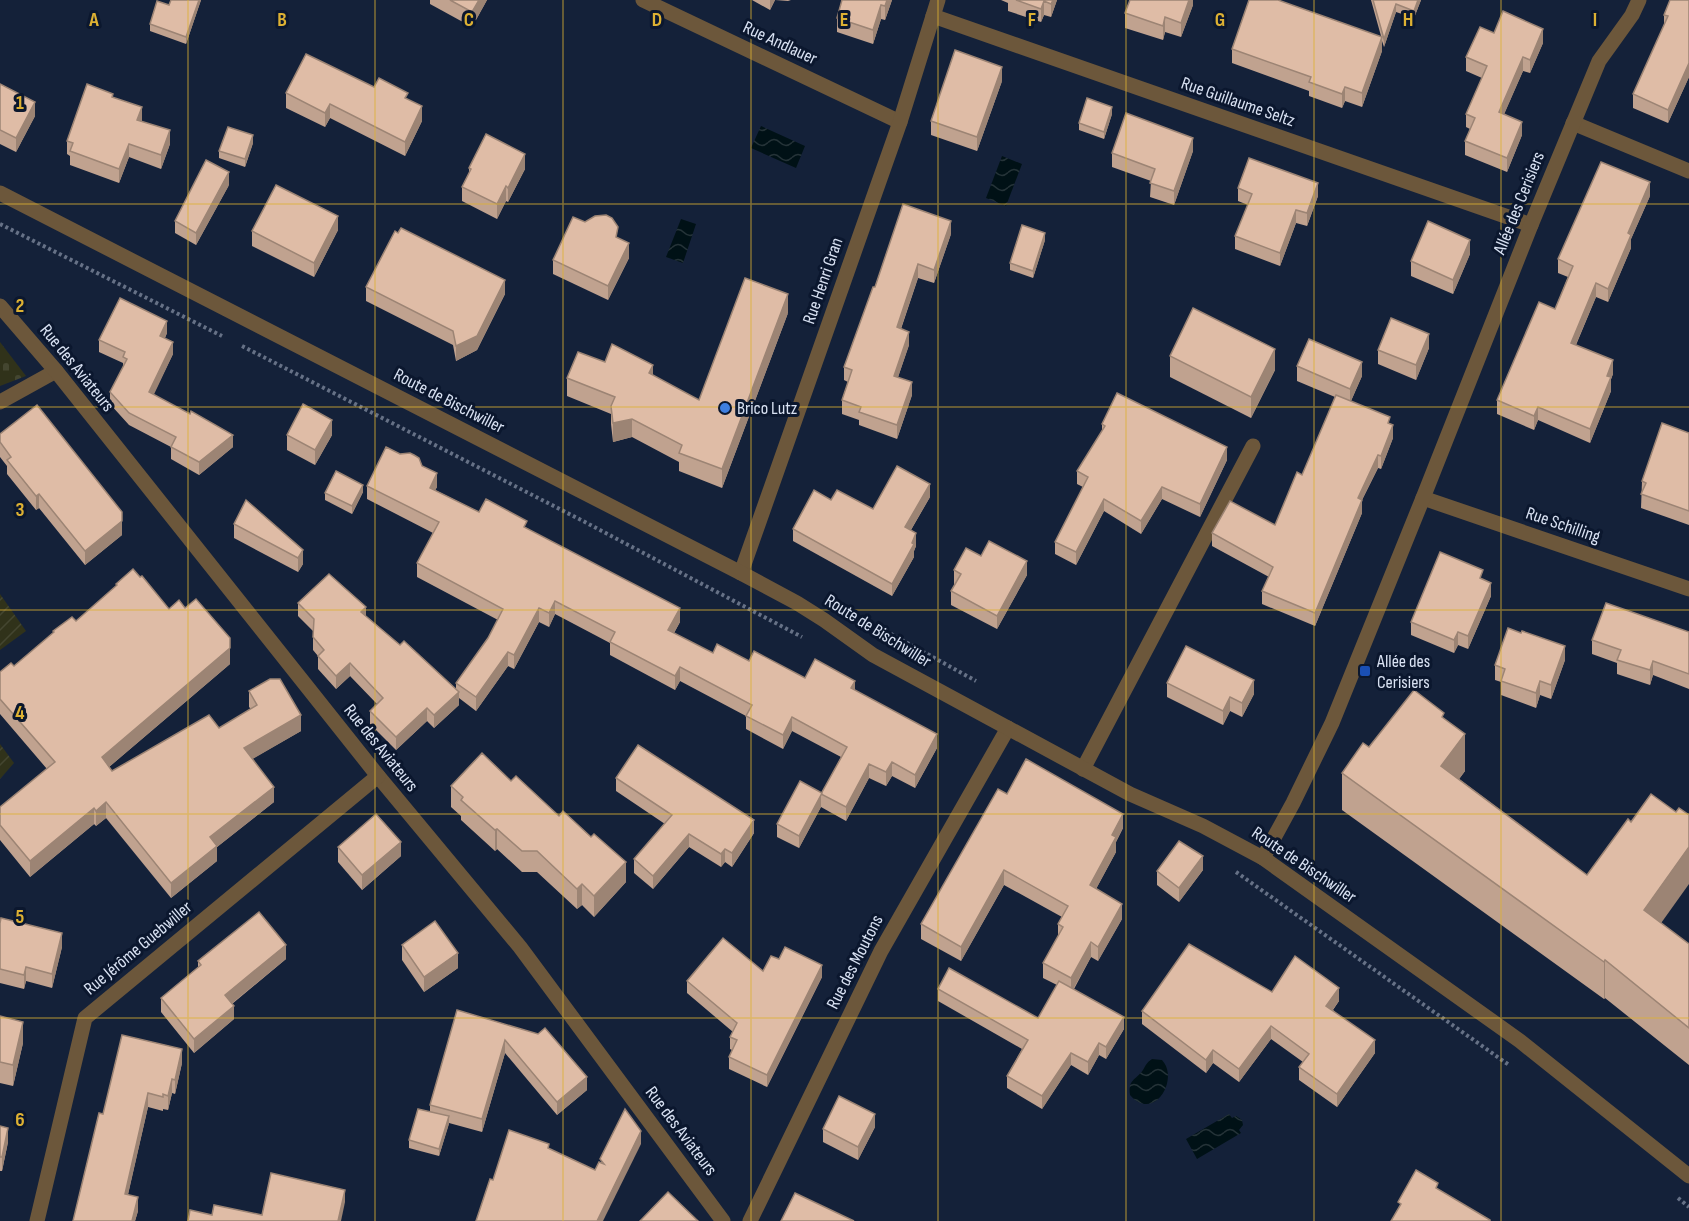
<svg xmlns="http://www.w3.org/2000/svg" width="1689" height="1221" viewBox="0 0 1689 1221" font-family="'Sofia Sans Condensed',sans-serif">
  <style>
    .cemetery { fill: url(#cemetery-stones) }
    .garden { fill: url(#garden-furrows) }
    .water { fill: url(#water-waves) }
    .lines { fill: none; stroke-linecap: round; stroke-linejoin: round }
    .path { stroke: #667186; stroke-width: 4; stroke-dasharray: 3 3; stroke-linecap: butt }
    .service { stroke: #6c573b; stroke-width: 15 }
    .minor { stroke: #6c573b; stroke-width: 15 }
    .tertiary { stroke: #6c573b; stroke-width: 15 }
    .wall { fill: #c0a28f }
    .shaded-wall { fill: #9c8474 }
    .building { fill: #dfbca6; stroke: #9c8474; stroke-width: 1.5 }
    .grid { fill: none; stroke: #ddb133; stroke-width: 1.5; stroke-opacity: 0.55 }
    .shop-dot { fill: #3f7fe0; stroke: #0b172e; stroke-width: 2 }
    .transit-dot { fill: #1a4fb4; stroke: #0b172e; stroke-width: 2 }
    .labels { text-anchor: middle; dominant-baseline: central; stroke-width: 6; stroke-linejoin: round; paint-order: stroke }
    .street-label { font-size: 18px; fill: #d9e2f3; stroke: #0b172e }
    .poi-label { font-size: 18px; fill: #d9e2f3; stroke: #0b172e; text-anchor: start }
    .grid-label { font-size: 20px; text-anchor: middle; font-weight: bold; fill: #ddb133; stroke: #0b172e; stroke-width: 6; stroke-linejoin: round; paint-order: stroke }
  </style>
  <defs>
    <pattern id="cemetery-stones" width="16" height="16" patternUnits="userSpaceOnUse" patternTransform="scale(1.5)"><rect width="16" height="16" fill="#30321a"/><path d="M2 7V4a2 2 0 0 1 4 0v3zM10 15v-3a2 2 0 0 1 4 0v3z" fill="#444630"/></pattern>
    <pattern id="garden-furrows" width="10" height="10" patternUnits="userSpaceOnUse" patternTransform="scale(1.5)"><rect width="10" height="10" fill="#30321a"/><path d="M-1 1l2-2M0 10L10 0M9 11l2-2" fill="none" stroke="#444630"/></pattern>
    <pattern id="water-waves" width="16" height="10" patternUnits="userSpaceOnUse" patternTransform="scale(1.5)"><rect width="16" height="10" fill="#001116"/><path d="M0 5q4-4 8 0t8 0" fill="none" stroke="#253338"/></pattern>
  </defs>
  <rect width="100%" height="100%" fill="#142139"/>
  <path class="cemetery" d="M0,342L26,376L0,386Z"/>
  <g class="garden">
    <path d="M0,594L26,631L0,650Z"/>
    <path d="M0,744L14,763L0,779Z"/>
  </g>
  <g class="water">
    <path d="M761,126L805,146L796,168L751,148Z"/>
    <path d="M1002,156L1022,164L1006,206L986,198Z"/>
    <path d="M681,219L696,224L683,263L666,257Z"/>
    <path d="M1152,1059L1162,1060C1180,1079 1154,1123 1130,1095C1128,1079 1135,1081 1143,1070C1146,1065 1147,1062 1152,1059Z"/>
    <path d="M1229,1114L1232,1118L1236,1116L1242,1120L1243,1125L1239,1130L1241,1133L1197,1159L1186,1139Z"/>
  </g>
  <g class="lines">
    <g class="path">
      <path d="M0,224L222,336"/>
      <path d="M242,346L583,521L802,637"/>
      <path d="M875,625L976,681"/>
      <path d="M1236,872L1509,1065"/>
      <path d="M1678,1198L1689,1207"/>
    </g>
    <g class="service">
      <path d="M0,402L56,371"/>
      <path d="M1083,769L1253,446"/>
    </g>
    <g class="minor">
      <path d="M643,0L900,122"/>
      <path d="M933,16L1531,225"/>
      <path d="M1573,123L1689,171"/>
      <path d="M0,306L56,371L378,776L520,947L723,1221"/>
      <path d="M1423,498L1689,589"/>
      <path d="M741,573L900,122L938,0"/>
      <path d="M1263,858L1293,803L1332,723L1423,498L1531,225L1599,61L1632,15L1639,0"/>
      <path d="M37,1221L85,1018L378,776"/>
      <path d="M750,1221L881,951L1008,728"/>
    </g>
    <path class="tertiary" d="M0,193L741,573L797,603L824,620L873,655L1130,794L1203,826L1263,858L1520,1041L1689,1176"/>
  </g>
  <g class="wall">
    <path d="M171,0H201L186,44L150,31V24L169,5Z"/>
    <path d="M430,0H487L472,27L430,4Z"/>
    <path d="M752,0H791L788,1L775,0L770,10Z"/>
    <path d="M842,0H892L885,20L881,19L873,44L837,32V18Z"/>
    <path d="M1001,0H1057L1051,17L1044,15L1041,22L1008,11V3Z"/>
    <path d="M1193,0V5L1181,37L1165,32L1163,40L1125,28V13Z"/>
    <path d="M1371,0H1421L1414,18L1396,12L1384,47L1382,41V51L1362,107L1345,101L1342,108L1309,96V91L1232,63V49L1381,36Z"/>
    <path d="M1689,0V77L1668,123L1633,108V94L1664,25V15Z"/>
    <path d="M1494,33L1543,43L1530,73L1523,71L1504,114L1522,135L1507,172L1465,155V141L1470,129L1466,127V114L1482,78L1466,71V57Z"/>
    <path d="M1002,81L977,151L931,135V121Z"/>
    <path d="M0,84L35,116L16,152L0,144Z"/>
    <path d="M374,87L408,99L422,121L405,156L330,118L325,127L286,108V93Z"/>
    <path d="M113,97L170,144L161,169L129,157L119,183L70,165V156L67,154V141Z"/>
    <path d="M1112,114L1104,139L1079,130V123Z"/>
    <path d="M253,143L245,167L219,158V151Z"/>
    <path d="M1193,151L1174,205L1150,197L1151,181L1112,167V153Z"/>
    <path d="M469,168L525,169L508,202L506,201L497,219L462,201V187L469,173Z"/>
    <path d="M229,185L196,245L175,233V221Z"/>
    <path d="M1238,188L1318,196L1307,226L1296,223L1280,266L1235,249V236L1248,205L1238,201Z"/>
    <path d="M1650,196L1631,239V248L1608,302L1596,297L1576,345L1613,374L1611,379V391L1590,443L1538,420L1534,430L1497,414V400L1555,309L1568,277L1558,273V259Z"/>
    <path d="M338,230L314,277L252,246V231Z"/>
    <path d="M951,234L934,283L918,278L901,329L909,345L898,377L912,395L897,439L859,425V420L842,414V400L848,382L844,380V367L875,287Z"/>
    <path d="M618,238L629,258L608,300L553,274V260Z"/>
    <path d="M1045,240L1033,278L1010,270V263Z"/>
    <path d="M1470,254L1453,294L1411,276V261Z"/>
    <path d="M366,287L505,294L477,350L456,361L453,345L366,301Z"/>
    <path d="M788,313L722,488L679,471V462L632,437L613,442L611,424V414L567,396V378L605,362L653,376L699,400Z"/>
    <path d="M167,333L165,338L173,354L153,395L233,447L199,475L171,459V447L129,425L110,404V392L123,368V363L99,352V340Z"/>
    <path d="M1429,348L1416,380L1378,364V350Z"/>
    <path d="M1170,356L1275,370L1251,418L1170,377Z"/>
    <path d="M1297,366L1362,376L1351,401L1390,424L1393,438L1381,469L1378,468L1362,500V513L1315,626L1262,604V591L1269,577L1212,546V533L1275,525L1302,475L1335,397L1297,381Z"/>
    <path d="M1102,424L1227,460L1200,517L1162,499L1141,534L1104,511L1076,565L1055,554V542L1083,487L1077,484V471L1102,431Z"/>
    <path d="M1689,433V525L1641,508L1642,481Z"/>
    <path d="M0,434L122,535L85,565L39,508L36,510L7,474V466L0,457Z"/>
    <path d="M287,435H332L315,465L287,450Z"/>
    <path d="M422,466L437,487L435,490L479,512L527,528L680,622L674,633L713,653L749,661L805,678L855,690L937,748L915,788L892,776L886,786L869,778L846,821L821,807L799,848L777,837V824L822,793L841,757L792,731L783,749L746,729V716L680,681L675,690L610,655V643L555,614L549,627L539,622L514,669L508,666L476,711L459,698V705L434,728L427,721L396,750L370,724V711L377,704L350,676L336,689L318,669V656L313,650V631L298,616V603L366,616L400,645L456,689V683L488,638L498,620L417,577V563L433,533L367,499V486Z"/>
    <path d="M363,492L352,514L325,500V493Z"/>
    <path d="M930,497L911,530L916,546L914,551V557L892,596L793,541V529L831,500L873,509Z"/>
    <path d="M246,500L303,564L298,572L234,538V524Z"/>
    <path d="M981,556L1027,575L997,629L951,605V591L955,584H954V570Z"/>
    <path d="M1483,579L1491,596L1468,649L1458,645L1454,653L1411,635V622Z"/>
    <path d="M116,584L169,609L230,664L109,767L112,771L219,728L251,709L249,707V691L301,731L252,759L274,802L217,847V861L171,898L106,818L96,826L94,824L30,877L0,840V807L47,769L0,714V672L14,666L53,633V631L76,621L116,586Z"/>
    <path d="M1689,632V689L1653,675L1650,685L1617,674V663L1592,654V640Z"/>
    <path d="M1521,633L1565,660L1551,699L1540,695L1536,708L1501,695V682L1495,680V665Z"/>
    <path d="M1167,683L1254,694L1242,717L1230,711L1223,725L1167,697Z"/>
    <path d="M1444,719L1465,771L1459,779L1587,875L1661,923L1689,944V1065L1605,998L1604,999L1342,810V773Z"/>
    <path d="M616,778L754,833L732,867L725,862L721,867L689,847L653,889L634,873V859L665,824L616,791Z"/>
    <path d="M451,786L626,882L594,917L582,905L577,909L537,872H522L497,849L495,851L461,820V816L451,807Z"/>
    <path d="M1007,794L1123,828L1116,842V852L1096,889L1122,919L1098,961L1091,957L1074,989L1124,1029L1106,1059L1099,1055L1088,1075L1071,1065L1042,1109L1007,1088V1076L1022,1049L938,1001V989L1038,1018L1057,985L1043,978V963L1058,936V924L1062,917L1004,885L961,961L921,939V924Z"/>
    <path d="M338,847L401,856L362,890L338,862Z"/>
    <path d="M1203,870L1179,902L1157,885V871Z"/>
    <path d="M0,923L62,947L52,988L26,981L24,989L0,983Z"/>
    <path d="M402,945L458,968L424,992L402,960Z"/>
    <path d="M286,959L232,1004L234,1019L194,1053L161,1012V998L198,967V961Z"/>
    <path d="M763,971L822,977L767,1087L729,1069V1057L732,1050L730,1049V1037L733,1032L687,993V981Z"/>
    <path d="M1272,992L1339,1001L1333,1010L1375,1053L1337,1107L1299,1080V1067L1303,1062L1271,1039L1239,1082L1213,1063L1206,1073L1142,1024V1011Z"/>
    <path d="M457,1010L587,1090L557,1115L505,1053L482,1132L449,1123L439,1156L409,1148V1140L430,1112V1105Z"/>
    <path d="M0,1016L23,1043L13,1086L0,1083Z"/>
    <path d="M182,1063L175,1094L172,1093L168,1110L163,1109V1111L148,1107L128,1194L138,1211L135,1221L103,1114Z"/>
    <path d="M0,1126L8,1142L2,1171H0Z"/>
    <path d="M875,1127L858,1160L823,1142V1129Z"/>
  </g>
  <g class="shaded-wall">
    <path d="M199,0H201L186,44V37Z"/>
    <path d="M479,0H487L472,27V12Z"/>
    <path d="M770,0H775L770,10Z"/>
    <path d="M887,0H892L885,20V6Z"/>
    <path d="M1053,0H1057L1051,17V4Z"/>
    <path d="M1189,0H1193V5L1181,37V23Z"/>
    <path d="M1418,0H1421L1414,18V11Z"/>
    <path d="M1044,1V15L1041,22V9Z"/>
    <path d="M1396,4V12L1384,47V39Z"/>
    <path d="M881,5V19L873,44V30Z"/>
    <path d="M1165,17V32L1163,40V26Z"/>
    <path d="M1543,29V43L1530,73V60Z"/>
    <path d="M1382,37V51L1362,107V93Z"/>
    <path d="M1523,57V71L1499,126V112Z"/>
    <path d="M1689,63V77L1668,123V110Z"/>
    <path d="M1002,67V81L977,151V137Z"/>
    <path d="M1345,87V101L1342,108V94Z"/>
    <path d="M35,102V116L16,152V138Z"/>
    <path d="M330,104V118L325,127V113Z"/>
    <path d="M422,106V121L405,156V142Z"/>
    <path d="M142,107V121L137,134V120Z"/>
    <path d="M1112,107V114L1104,139V132Z"/>
    <path d="M1522,122V135L1507,172V158Z"/>
    <path d="M170,130V144L161,169V155Z"/>
    <path d="M253,135V143L245,167V159Z"/>
    <path d="M1193,138V151L1174,205V191Z"/>
    <path d="M129,144V157L119,183V169Z"/>
    <path d="M525,154V169L508,202V188Z"/>
    <path d="M229,172V185L196,245V233Z"/>
    <path d="M1650,182V196L1631,239V248L1608,302V289L1628,233Z"/>
    <path d="M1318,183V196L1307,226V213Z"/>
    <path d="M506,186V201L497,219V204Z"/>
    <path d="M1296,210V223L1280,266V253Z"/>
    <path d="M338,216V230L314,277V263Z"/>
    <path d="M951,221V234L934,283V270Z"/>
    <path d="M1045,233V240L1033,278V271Z"/>
    <path d="M1470,240V254L1453,294V280Z"/>
    <path d="M629,243V258L608,300V286Z"/>
    <path d="M918,264V278L897,340V327Z"/>
    <path d="M505,280V294L477,350L456,361V346Z"/>
    <path d="M1596,283V297L1571,356V343Z"/>
    <path d="M788,294V313L722,488V469Z"/>
    <path d="M167,321V333L160,348V336Z"/>
    <path d="M909,332V345L894,389V376Z"/>
    <path d="M1429,334V348L1416,380V365Z"/>
    <path d="M173,342V354L149,405V392Z"/>
    <path d="M1275,349V370L1251,418V397Z"/>
    <path d="M1613,360V374L1611,379V391L1590,443V429L1607,376Z"/>
    <path d="M1362,362V376L1350,403V389Z"/>
    <path d="M653,365V383L649,373Z"/>
    <path d="M912,382V395L897,439V425Z"/>
    <path d="M1538,407V420L1534,430V416Z"/>
    <path d="M632,419V437L613,442V423Z"/>
    <path d="M332,420V435L315,465V450Z"/>
    <path d="M1393,425V438L1381,469V456Z"/>
    <path d="M233,435V447L199,475V462Z"/>
    <path d="M1227,447V460L1200,517V504Z"/>
    <path d="M1378,455V468L1362,500V513L1315,626V613L1358,498Z"/>
    <path d="M437,473V487L430,501V488Z"/>
    <path d="M930,484V497L905,540V527Z"/>
    <path d="M363,485V492L352,514V506Z"/>
    <path d="M1162,487V499L1141,534V521Z"/>
    <path d="M39,494V508L36,510V496Z"/>
    <path d="M1104,499V511L1076,565V552Z"/>
    <path d="M122,521V535L85,565V551Z"/>
    <path d="M916,533V546L914,551V557L892,596V584Z"/>
    <path d="M303,550V564L298,572V558Z"/>
    <path d="M1027,561V575L997,629V616Z"/>
    <path d="M1491,583V596L1468,649V636Z"/>
    <path d="M555,601V614L549,627V613Z"/>
    <path d="M366,607V620L361,612Z"/>
    <path d="M539,608V622L514,669V655Z"/>
    <path d="M680,608V622L668,644V630Z"/>
    <path d="M1458,632V645L1454,653V640Z"/>
    <path d="M1565,646V660L1551,699V685Z"/>
    <path d="M230,648V664L102,773V757Z"/>
    <path d="M508,652V666L476,711V697Z"/>
    <path d="M1653,661V675L1650,685V670Z"/>
    <path d="M350,663V676L336,689V676Z"/>
    <path d="M680,667V681L675,690V676Z"/>
    <path d="M1254,680V694L1242,717V703Z"/>
    <path d="M855,681V694L851,688Z"/>
    <path d="M1540,681V695L1536,708V693Z"/>
    <path d="M459,692V705L434,728V715Z"/>
    <path d="M1230,697V711L1223,725V711Z"/>
    <path d="M427,708V721L396,750V737Z"/>
    <path d="M301,715V731L244,764V748Z"/>
    <path d="M792,717V731L783,749V735Z"/>
    <path d="M937,734V748L915,788V775Z"/>
    <path d="M1465,734V771L1441,804V766Z"/>
    <path d="M892,762V776L886,786V772Z"/>
    <path d="M869,764V778L846,821V807Z"/>
    <path d="M274,787V802L217,847V861L171,898V883L210,837Z"/>
    <path d="M821,795V807L799,848V836Z"/>
    <path d="M106,802V818L96,826V811Z"/>
    <path d="M94,808V824L30,877V861Z"/>
    <path d="M1123,814V828L1116,842V852L1090,900V885L1112,835Z"/>
    <path d="M754,820V833L732,867V853Z"/>
    <path d="M497,829V849L495,851V830Z"/>
    <path d="M689,834V847L653,889V876Z"/>
    <path d="M401,842V856L362,890V875Z"/>
    <path d="M1689,847V884L1644,947V910Z"/>
    <path d="M725,849V862L721,867V854Z"/>
    <path d="M1203,856V870L1179,902V888Z"/>
    <path d="M626,862V882L594,917V896Z"/>
    <path d="M1004,870V885L961,961V947Z"/>
    <path d="M582,884V905L577,909V889Z"/>
    <path d="M1122,904V919L1098,961V947Z"/>
    <path d="M62,933V947L52,988V974Z"/>
    <path d="M1091,942V957L1071,993V978Z"/>
    <path d="M286,945V959L225,1009V995Z"/>
    <path d="M458,953V968L424,992V977Z"/>
    <path d="M1605,960V998L1604,999V962Z"/>
    <path d="M822,965V977L767,1087V1075Z"/>
    <path d="M26,967V981L24,989V975Z"/>
    <path d="M1339,988V1001L1326,1019V1006Z"/>
    <path d="M234,1006V1019L194,1053V1039Z"/>
    <path d="M1124,1017V1029L1106,1059V1047Z"/>
    <path d="M23,1022V1043L13,1086V1065Z"/>
    <path d="M1271,1026V1039L1239,1082V1069Z"/>
    <path d="M505,1040V1053L482,1132V1119Z"/>
    <path d="M1375,1040V1053L1337,1107V1094Z"/>
    <path d="M1099,1043V1055L1088,1075V1062Z"/>
    <path d="M182,1049V1063L175,1094V1080Z"/>
    <path d="M1213,1050V1063L1206,1073V1060Z"/>
    <path d="M1071,1053V1065L1042,1109V1096Z"/>
    <path d="M587,1077V1090L557,1115V1102Z"/>
    <path d="M172,1079V1093L168,1110V1096Z"/>
    <path d="M148,1093V1107L125,1208V1194Z"/>
    <path d="M875,1114V1127L858,1160V1147Z"/>
    <path d="M449,1116V1124L439,1156V1149Z"/>
    <path d="M8,1128V1142L2,1171V1157Z"/>
    <path d="M641,1131V1144L603,1221H597Z"/>
    <path d="M345,1190V1202L341,1221H338Z"/>
    <path d="M138,1197V1211L135,1221H132Z"/>
  </g>
  <g class="building">
    <path d="M171,0H199L186,37L150,24L157,1L169,5Z"/>
    <path d="M450,0H479L472,12Z"/>
    <path d="M842,0H887L885,6L881,5L873,30L837,18Z"/>
    <path d="M1016,0H1053L1051,4L1044,1L1041,9Z"/>
    <path d="M1130,0H1189L1181,23L1165,17L1163,26L1125,13Z"/>
    <path d="M1249,0H1278L1382,37L1362,93L1345,87L1342,94L1309,82L1311,77L1232,49Z"/>
    <path d="M1373,0H1418L1414,11L1396,4L1384,39Z"/>
    <path d="M1670,0H1689V63L1668,110L1633,94L1668,16L1664,15Z"/>
    <path d="M1503,11L1543,29L1530,60L1523,57L1499,112L1522,122L1507,158L1465,141L1475,118L1466,114L1487,66L1466,57L1480,27L1494,33Z"/>
    <path d="M955,50L1002,67L977,137L931,121Z"/>
    <path d="M306,54L374,87L379,78L408,93L405,98L422,106L405,142L330,104L325,113L286,93Z"/>
    <path d="M0,84L35,102L16,138L0,130Z"/>
    <path d="M87,84L113,94L112,97L142,107L137,120L170,130L161,155L129,144L119,169L70,151L73,143L67,141Z"/>
    <path d="M1087,98L1112,107L1104,132L1079,123Z"/>
    <path d="M1126,113L1193,138L1174,191L1150,183L1155,169L1112,153Z"/>
    <path d="M228,127L253,135L245,159L219,151Z"/>
    <path d="M486,134L525,154L508,188L506,186L497,204L462,187L471,169L469,168Z"/>
    <path d="M1249,158L1318,183L1307,213L1296,210L1280,253L1235,236L1252,194L1238,188Z"/>
    <path d="M206,160L229,172L196,233L175,221Z"/>
    <path d="M1601,162L1650,182L1628,233L1631,235L1608,289L1596,283L1571,343L1613,360L1607,376L1611,377L1590,429L1538,407L1534,416L1497,400L1539,302L1555,309L1573,266L1558,259Z"/>
    <path d="M276,185L338,216L314,263L252,231Z"/>
    <path d="M903,204L951,221L934,270L918,264L897,327L909,332L894,376L912,382L897,425L859,412L861,407L842,400L852,370L844,367L873,287H875Z"/>
    <path d="M606,215L612,218L618,227L616,237L629,243L608,286L553,260L573,217L585,222L595,216Z"/>
    <path d="M1428,221L1470,240L1453,280L1411,261Z"/>
    <path d="M1022,225L1045,233L1033,271L1010,263Z"/>
    <path d="M401,228L505,280L477,336L456,346L453,331L366,287L395,231L398,233Z"/>
    <path d="M745,278L788,294L722,469L679,453L682,445L632,419L613,423L611,406L615,397L567,378L578,352L605,362L612,344L653,365L649,373L699,400Z"/>
    <path d="M120,298L167,321L160,336L173,342L149,392L190,414L191,411L233,435L199,462L171,447L176,437L129,413L110,392L127,359L123,357L125,352L99,340Z"/>
    <path d="M1193,308L1275,349L1251,397L1170,356Z"/>
    <path d="M1391,318L1429,334L1416,365L1378,350Z"/>
    <path d="M1309,339L1362,362L1350,389L1297,366Z"/>
    <path d="M1117,393L1227,447L1200,504L1162,487L1141,521L1104,499L1076,552L1055,542L1088,477L1077,471L1105,426L1102,424Z"/>
    <path d="M1336,395L1390,417L1388,423L1393,425L1381,456L1378,455L1358,498L1362,500L1315,613L1262,591L1273,567L1212,533L1230,501L1275,525L1297,472L1302,475Z"/>
    <path d="M303,404L332,420L315,450L287,435Z"/>
    <path d="M37,405L122,512V521L85,551L39,494L36,496L7,460L11,457L0,442V434Z"/>
    <path d="M1662,423L1689,433V511L1641,494L1646,483L1642,481Z"/>
    <path d="M386,447L400,454L410,453L414,455L419,458L422,466L437,473L430,488L479,512L486,499L527,521L524,527L680,608L668,630L713,653L717,644L749,661L754,651L805,678L815,659L855,681L851,688L937,734L915,775L892,762L886,772L869,764L846,807L821,794L847,747L792,717L783,735L746,716L752,705L680,667L675,676L610,642L615,632L555,601L549,613L539,608L514,655L508,652L476,697L456,683L488,638L503,609L417,563L439,522L367,486Z"/>
    <path d="M897,466L930,484L905,527L916,533L912,543L914,544L892,584L793,529L814,490L831,500L837,490L873,509Z"/>
    <path d="M336,471L363,485L352,506L325,493Z"/>
    <path d="M246,500L303,550L298,558L234,524Z"/>
    <path d="M989,541L1027,561L997,616L951,591L961,574L954,570L966,548L981,556Z"/>
    <path d="M1440,552L1483,570L1480,578L1491,583L1468,636L1458,632L1454,640L1411,622Z"/>
    <path d="M133,569L140,577L142,576L169,609L179,600L185,608L196,599L230,638V648L102,757L112,771L209,715L219,728L257,705L249,691L270,679H280L301,715L244,748L274,787L210,837L217,846L171,883L106,802L96,811L94,808L30,861L0,825V807L55,762L0,699V672L11,663L14,666L54,632L53,631L72,617L76,621L117,585L116,584Z"/>
    <path d="M329,574L366,607L361,612L400,645L404,641L459,692L434,715L427,708L396,737L370,711L383,698L350,663L336,676L318,656L324,650L313,637L314,619L298,603Z"/>
    <path d="M1606,603L1689,632V674L1653,661L1650,670L1617,660L1621,650L1592,640Z"/>
    <path d="M1508,628L1521,633L1522,631L1565,646L1551,685L1540,681L1536,693L1501,681L1505,669L1495,665Z"/>
    <path d="M1186,646L1254,680L1242,703L1230,697L1223,711L1167,683Z"/>
    <path d="M1414,690L1444,713L1442,717L1465,734L1441,766L1587,875L1628,819L1631,822L1651,794L1676,812L1679,808L1689,815V847L1644,910L1689,944V1028L1605,960L1604,962L1342,773L1363,743L1369,747Z"/>
    <path d="M638,745L754,820L732,853L725,849L721,854L689,834L653,876L634,859L672,815L616,778Z"/>
    <path d="M482,753L511,781L516,776L559,816L563,811L591,837L594,834L626,862L594,896L582,884L577,889L537,851H522L497,829L495,830L461,800L463,797L451,786Z"/>
    <path d="M1026,759L1123,814L1112,835L1116,837L1090,885L1122,904L1098,947L1091,942L1071,978L1043,963L1063,927L1058,924L1068,906L1004,870L961,947L921,924L998,789L1007,794Z"/>
    <path d="M800,781L822,793L799,836L777,824Z"/>
    <path d="M376,814L401,842L362,875L338,847Z"/>
    <path d="M1179,841L1203,856L1179,888L1157,871Z"/>
    <path d="M259,912L286,945L225,995L234,1006L194,1039L161,998L201,965L198,961Z"/>
    <path d="M1,918L62,933L52,974L26,967L24,975L0,969V923Z"/>
    <path d="M435,921L458,953L424,977L402,945Z"/>
    <path d="M723,938L763,971L771,956L779,959L785,947L822,965L767,1075L729,1057L737,1040L730,1037L737,1023L687,981Z"/>
    <path d="M1189,944L1272,992L1295,956L1339,988L1326,1006L1375,1040L1337,1094L1299,1067L1309,1054L1271,1026L1239,1069L1213,1050L1206,1060L1142,1011Z"/>
    <path d="M949,968L1038,1018L1059,981L1124,1017L1106,1047L1099,1043L1088,1062L1071,1053L1042,1096L1007,1076L1028,1040L938,989Z"/>
    <path d="M457,1010L538,1034L545,1028L587,1077L557,1102L505,1040L482,1119L430,1105Z"/>
    <path d="M0,1016L23,1022L13,1065L0,1062Z"/>
    <path d="M122,1035L182,1049L175,1080L172,1079L168,1096L163,1094V1097L148,1093L125,1194L138,1197L132,1221H73L99,1113L103,1114Z"/>
    <path d="M839,1096L875,1114L858,1147L823,1129Z"/>
    <path d="M418,1109L449,1116L439,1149L409,1140Z"/>
    <path d="M625,1109L641,1131L597,1221H476L490,1179L493,1180L509,1130L549,1144L548,1148L595,1170L599,1162L604,1164L600,1159Z"/>
    <path d="M0,1126L8,1128L2,1157H0Z"/>
    <path d="M1416,1170L1438,1183L1436,1188L1490,1220V1221H1391L1401,1204L1398,1202Z"/>
    <path d="M271,1173L345,1190L338,1221H188L190,1210L212,1215L214,1205L262,1215Z"/>
    <path d="M668,1192L698,1221H640Z"/>
    <path d="M795,1193L854,1221H781Z"/>
  </g>
  <path class="grid" d="M188,0V1221M375,0V1221M563,0V1221M751,0V1221M938,0V1221M1126,0V1221M1314,0V1221M1501,0V1221M0,204H1689M0,407H1689M0,610H1689M0,814H1689M0,1018H1689"/>
  <circle class="shop-dot" cx="725" cy="408" r="6"/>
  <rect class="transit-dot" x="1359" y="665" width="12" height="12" rx="3"/>
  <g class="labels">
    <g class="street-label">
      <text transform="translate(780 43) rotate(25)">Rue Andlauer</text>
      <text transform="translate(1238 102) rotate(19)">Rue Guillaume Seltz</text>
      <text transform="translate(1519 203) rotate(-68)">Allée des Cerisiers</text>
      <text transform="translate(823 281) rotate(-71)">Rue Henri Gran</text>
      <text transform="translate(77 368) rotate(51)">Rue des Aviateurs</text>
      <text transform="translate(449 401) rotate(27)">Route de Bischwiller</text>
      <text transform="translate(1563 525) rotate(19)">Rue Schilling</text>
      <text transform="translate(878 631) rotate(32)">Route de Bischwiller</text>
      <text transform="translate(381 748) rotate(51)">Rue des Aviateurs</text>
      <text transform="translate(1304 865) rotate(34)">Route de Bischwiller</text>
      <text transform="translate(138 948) rotate(-40)">Rue Jérôme Guebwiller</text>
      <text transform="translate(855 962) rotate(-63)">Rue des Moutons</text>
      <text transform="translate(681 1131) rotate(53)">Rue des Aviateurs</text>
    </g>
    <g class="poi-label">
      <text x="737" y="408">Brico Lutz</text>
      <text x="1377" y="661">Allée des<tspan x="1377" dy="21">Cerisiers</tspan></text>
    </g>
  </g>
  <g class="grid-label">
    <text x="94" y="26">A</text>
    <text x="282" y="26">B</text>
    <text x="469" y="26">C</text>
    <text x="657" y="26">D</text>
    <text x="844" y="26">E</text>
    <text x="1032" y="26">F</text>
    <text x="1220" y="26">G</text>
    <text x="1408" y="26">H</text>
    <text x="1595" y="26">I</text>
    <text x="20" y="109">1</text>
    <text x="20" y="312">2</text>
    <text x="20" y="516">3</text>
    <text x="20" y="719">4</text>
    <text x="20" y="923">5</text>
    <text x="20" y="1126">6</text>
  </g>
</svg>
